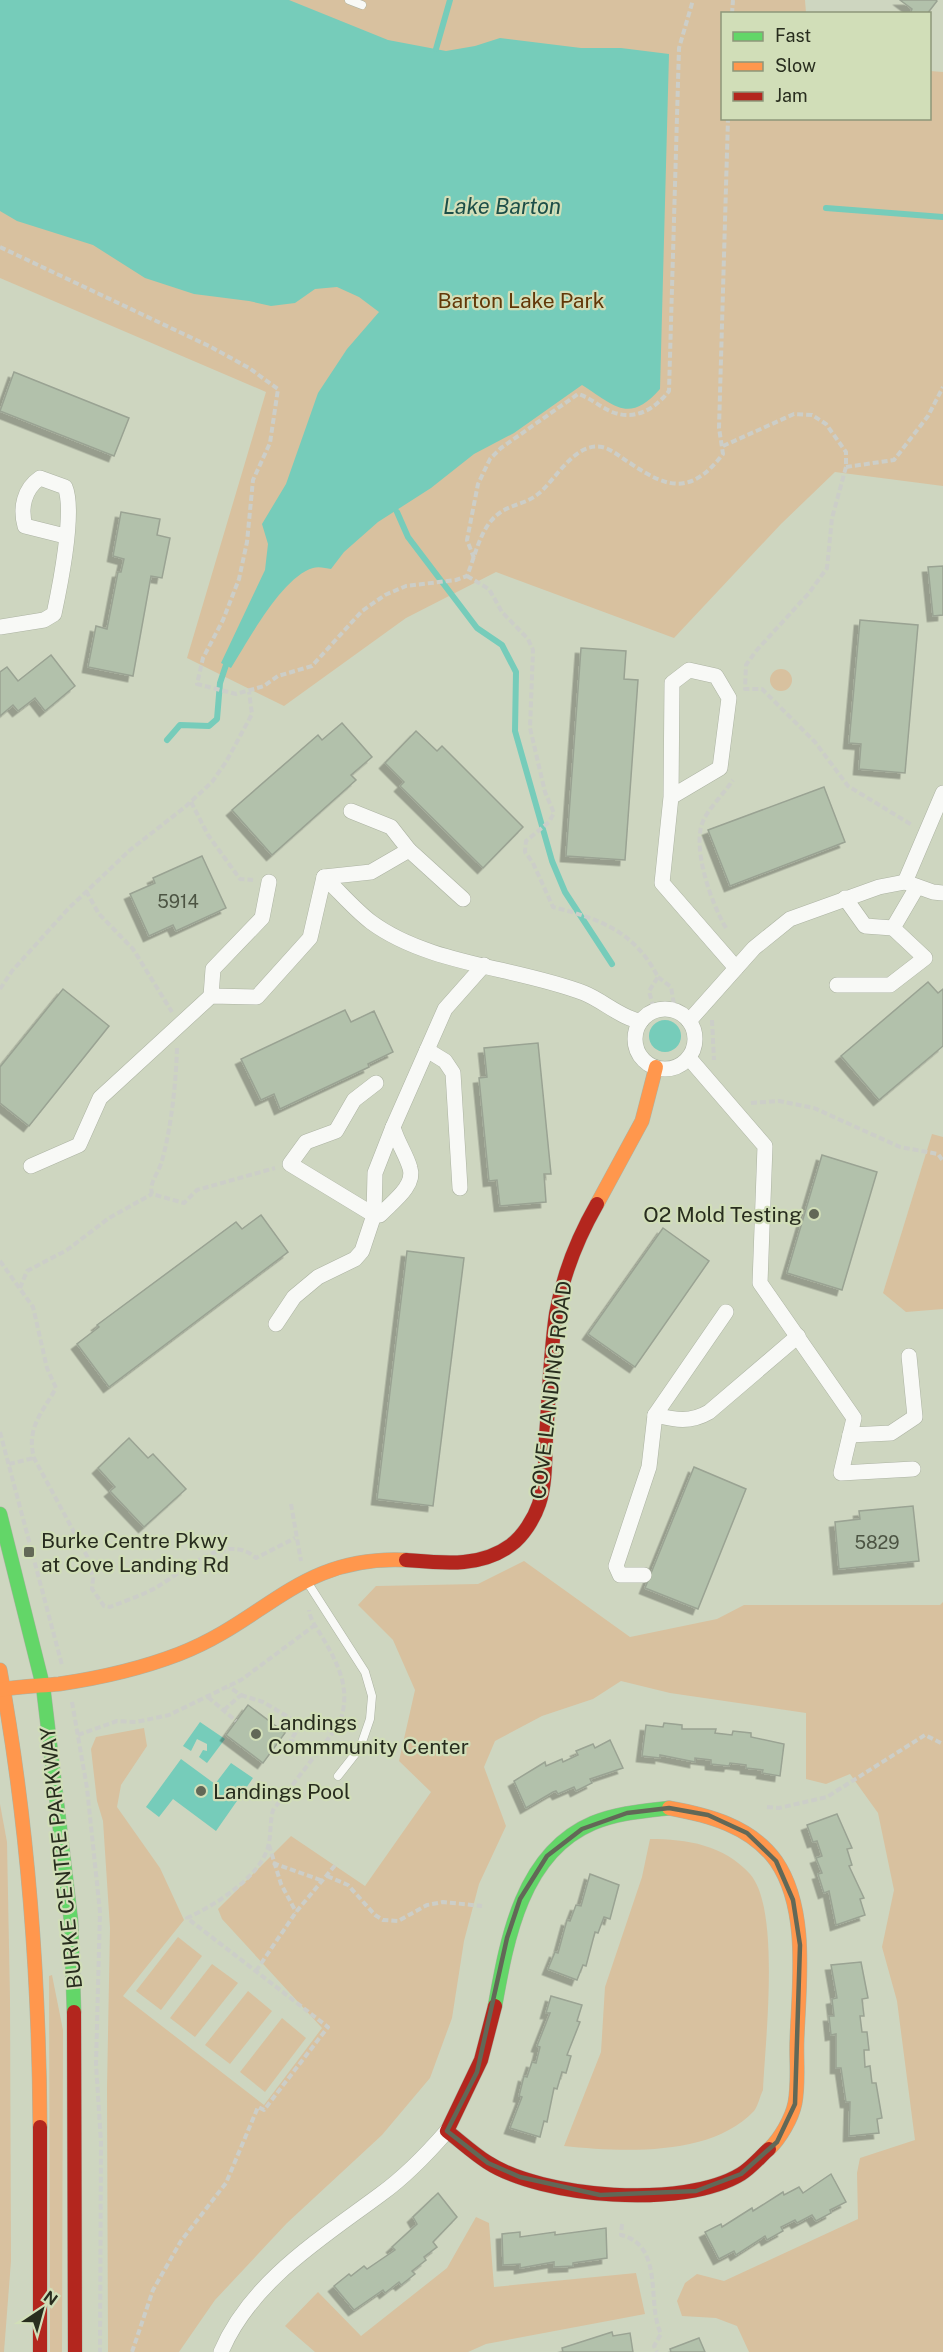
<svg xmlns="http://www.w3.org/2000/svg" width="943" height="2352" viewBox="0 0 943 2352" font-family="'Public Sans',sans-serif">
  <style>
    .green { fill: #d8c19f }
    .water { fill: #76ccba }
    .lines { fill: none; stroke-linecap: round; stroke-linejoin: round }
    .stream { stroke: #76ccba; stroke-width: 6 }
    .building { fill: #b2c1ab; stroke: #9aa393; stroke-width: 1.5; filter: url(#shadow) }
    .lane-casing { stroke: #acb3a2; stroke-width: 9 }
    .street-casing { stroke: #acb3a2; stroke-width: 16 }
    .fast-casing { stroke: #acb3a2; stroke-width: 15 }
    .slow-casing { stroke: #acb3a2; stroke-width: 15 }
    .jam-casing { stroke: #acb3a2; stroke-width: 15 }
    .path { stroke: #cccec8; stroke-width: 4; stroke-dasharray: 6 3; stroke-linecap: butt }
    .lane { stroke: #f8f9f6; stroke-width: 8 }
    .street { stroke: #f8f9f6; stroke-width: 15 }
    .fast { stroke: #63d668; stroke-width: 14 }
    .slow { stroke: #ff974d; stroke-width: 14 }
    .jam { stroke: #b3261e; stroke-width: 14 }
    .marked { fill: none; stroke: #626857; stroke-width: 4.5; stroke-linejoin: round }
    .poi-dot { fill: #626857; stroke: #d1deb8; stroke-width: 2 }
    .labels { text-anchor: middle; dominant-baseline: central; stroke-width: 4.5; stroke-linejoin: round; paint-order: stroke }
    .number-label { font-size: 18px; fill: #4c5443 }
    .park-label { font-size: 21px; fill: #623808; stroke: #d1deb8 }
    .poi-label { font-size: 21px; fill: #282d1e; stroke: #d1deb8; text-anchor: start }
    .street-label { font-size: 21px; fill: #282d1e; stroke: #d1deb8 }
    .water-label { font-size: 22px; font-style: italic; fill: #1c4e48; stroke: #d1deb8 }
  </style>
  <defs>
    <filter id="shadow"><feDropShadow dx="-5.5" dy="5.5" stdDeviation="0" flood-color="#0004"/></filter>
  </defs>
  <rect width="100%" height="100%" fill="#ced6c0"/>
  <g class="green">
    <path d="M0,0H805L806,13L722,14V118H930V71L943,72V486L835,472L781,524L674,638L496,572L406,618L284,706L187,658L266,392L0,278Z"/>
    <circle cx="781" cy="680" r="11"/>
    <path d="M932,1134L943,1137V1309L906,1312L883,1293Z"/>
    <path d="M524,1561L630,1637L717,1619L744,1605H940L943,1602V2352H749L737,2326L716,2318L682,2316L677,2301L685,2283L697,2274L724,2281L858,2219L857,2173L860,2158L915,2140L897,2001L882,1947L894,1890L878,1813L850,1774L826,1784L806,1779V1713L670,1693L621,1681L593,1699L542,1716L495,1741L484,1767L506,1826L479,1884L464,1941L452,2018L430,2078L382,2135L287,2223L215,2300L179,2352H108L107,2088L110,1928L103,1821L97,1801L91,1749L96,1737L144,1728L147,1746L121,1785L117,1807L160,1868L184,1920L123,1996L264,2105L322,2028L222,1919L218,1909L291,1836L365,1886L431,1792L399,1761L415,1690L393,1640L358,1605L376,1586L478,1584Z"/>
    <path d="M0,1804L7,1842L10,1999L11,2261L4,2352H0Z"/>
    <path d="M650,1839C687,1839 724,1845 750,1874C781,1909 765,2042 763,2090C760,2096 758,2106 754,2111C711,2157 622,2152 564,2146L601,2052L605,1987L642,1877Z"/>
    <path d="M178,1937L202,1956L161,2010L136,1991Z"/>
    <path d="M212,1964L238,1983L195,2037L170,2018Z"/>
    <path d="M52,1975L63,2030L62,2352H50L49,1976Z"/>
    <path d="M248,1991L272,2011L230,2064L205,2045Z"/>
    <path d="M282,2018L306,2038L265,2092L240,2072Z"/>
    <path d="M476,2217L489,2223L494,2287L636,2273L645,2314L486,2344L468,2352H315L285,2326L318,2292L361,2336L447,2268Z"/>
  </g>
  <g class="water">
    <path d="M0,0H289L388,40L446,51L475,46L500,38L581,48H621L669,54L660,389C629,424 615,406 582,385L514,433L474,454L431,488L378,522L344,552L331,569C326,568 318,566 313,568C282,577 248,641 231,668L221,663L265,570L268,544L262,524L286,484L318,393L347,349L379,312L359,297L337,287L315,289L295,303L271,306L249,301L194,294L145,278L93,245L17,221L0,211Z"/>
    <circle cx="665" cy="1036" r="16"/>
    <path d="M200,1722L225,1739L207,1763L199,1757L203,1750L207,1751V1744L197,1739L191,1751L183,1746Z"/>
    <path d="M181,1759L215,1784L231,1763L253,1778L216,1831L173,1799L159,1817L146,1807Z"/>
  </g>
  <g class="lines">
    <g class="stream">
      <path d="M436,49L450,0"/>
      <path d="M826,208L943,217"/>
      <path d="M397,512L408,537L477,628L502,645L516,672L515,731L552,861L565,892L612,964"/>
      <path d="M167,740L180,725L209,726L217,719L220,683L226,665"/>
    </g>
  </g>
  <g class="building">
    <path d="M900,0H936L937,1L927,14H910L912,9Z"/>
    <path d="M14,372L129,418L114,456L0,411Z"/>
    <path d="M121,512L160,519L157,535L170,538L162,578L151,576L133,676L88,667L96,626L107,629L118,572H121L124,559L113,556Z"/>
    <path d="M943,566V615L933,616L928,567Z"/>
    <path d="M860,620L918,625L905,773L859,769L861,744L849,743Z"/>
    <path d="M581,648L626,651L624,679L638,680L625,860L566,856Z"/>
    <path d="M51,655L75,686L45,711L35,698L18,711L13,705L0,716V672L7,667L18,681Z"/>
    <path d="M342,723L372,757L351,775L356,780L272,855L232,810L318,735L322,740Z"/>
    <path d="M416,731L437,751L442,746L523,827L483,868L400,786L404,782L385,763Z"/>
    <path d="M824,787L845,842L730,886L708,830Z"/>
    <path d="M202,856L226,908L176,931L173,925L149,936L130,894L155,883L153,878Z"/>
    <path d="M928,982L938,993L943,989V1046L879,1100L841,1056Z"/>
    <path d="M63,989L109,1026L29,1126L0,1103V1067Z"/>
    <path d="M345,1010L351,1022L374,1011L393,1052L368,1064L369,1067L280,1109L274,1094L261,1100L241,1059Z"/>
    <path d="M538,1043L551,1174H544L546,1202L500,1206L497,1180L489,1181L479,1078L487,1077L484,1048Z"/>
    <path d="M822,1155L877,1172L842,1290L787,1273Z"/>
    <path d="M261,1215L288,1252L109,1387L77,1344L99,1327L97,1325L236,1222L242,1229Z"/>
    <path d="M663,1228L709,1261L635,1367L588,1334Z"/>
    <path d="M407,1251L464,1258L433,1506L377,1499Z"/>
    <path d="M129,1438L148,1458L153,1454L186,1489L144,1527L110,1491L115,1487L98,1468Z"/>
    <path d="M694,1467L746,1489L698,1609L645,1588Z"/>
    <path d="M913,1506L919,1561L839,1569L835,1522L860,1519L859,1511Z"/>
    <path d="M248,1705L285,1733L263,1763L226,1735Z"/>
    <path d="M664,1723L682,1725V1729H716L715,1733L732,1735L733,1731L751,1733V1737L784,1744L780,1776L762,1773L763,1770L746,1768V1765L730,1763L729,1766L711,1764V1760L695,1758V1762L660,1755V1758L642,1756L646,1725L663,1727Z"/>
    <path d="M610,1740L623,1768L590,1779L592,1783L576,1791L574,1787L558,1794L556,1791L553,1792L526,1808L514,1781L545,1762L546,1766L562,1759L563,1762L578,1755L576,1751L593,1744L595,1748Z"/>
    <path d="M837,1814L852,1848L847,1849L852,1865L849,1866L864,1898L860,1899L865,1915L836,1925L829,1891L824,1893L818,1874L822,1873L816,1858L822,1856L817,1841L813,1842L807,1825Z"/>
    <path d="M590,1874L619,1885L610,1919L604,1917L598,1933L595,1932L586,1966L583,1965L577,1980L548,1969L555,1952L558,1953L567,1920L570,1921L576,1905L581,1906Z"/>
    <path d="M861,1962L868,1998L862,1999L864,2016H860L862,2032H867L869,2050H864L865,2067L870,2066L872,2083H876L882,2118L877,2119L879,2133L849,2136L850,2102H846L841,2068H836V2034L831,2035L829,2016H834L832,1999L837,1998L831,1965Z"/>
    <path d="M551,1996L582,2005L577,2021L580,2022L567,2055L571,2056L566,2073L562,2072L557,2089L554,2088L547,2122L544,2121L540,2137L510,2128L522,2097L519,2096L524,2076L527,2077L532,2062L536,2063L540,2047L537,2046L550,2013H546Z"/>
    <path d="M831,2174L846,2202L830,2210L831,2213L816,2221L812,2215L797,2223L795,2220L781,2227L783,2231L767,2240L765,2236L736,2255L734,2251L719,2259L705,2232L721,2224L722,2227L752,2208L753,2211L783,2192L784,2195L799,2187L803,2193Z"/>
    <path d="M438,2193L457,2217L433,2242L437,2247L424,2257L426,2260L412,2271L415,2274L401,2285L399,2282L385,2293L383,2290L354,2310L334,2286L349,2274L351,2276L364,2266L367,2269L395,2250L392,2247L417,2224L413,2217Z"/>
    <path d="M606,2228L607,2258L573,2263V2266L554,2267V2262L520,2268V2264L503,2265L502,2234L520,2232V2237L555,2232V2235Z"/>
    <path d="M612,2332L613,2336L630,2333L633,2352H563L562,2348Z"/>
    <path d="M699,2338L705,2352H671L670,2349Z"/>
  </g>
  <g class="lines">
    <defs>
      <g id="lane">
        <path d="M349,0L362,5"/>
        <path d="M306,1580L365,1672L372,1696L370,1719L360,1748L338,1776"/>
      </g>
      <g id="street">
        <path d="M0,627L44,620L54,614C60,586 75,510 65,487L40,478C24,489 20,508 25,526L65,536"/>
        <path d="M671,797L672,683L689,670L716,676L729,698L720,768L671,797L662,883L736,968"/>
        <path d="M351,811L391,827L409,850"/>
        <path d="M324,877L371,872L409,850L463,899"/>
        <path d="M905,882L943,793"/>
        <path d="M845,898L865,926L893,928"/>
        <path d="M837,985H890L925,958L893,928L917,887"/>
        <path d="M211,996L213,969L262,918L269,882"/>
        <circle cx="665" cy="1039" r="30"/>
        <path d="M689,1021L754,948L790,919L879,887L905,882L933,892L943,893"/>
        <path d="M427,1050L445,1061L453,1073L460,1188"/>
        <path d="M689,1058L765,1146L760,1283L854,1418L841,1473L913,1469"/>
        <path d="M376,1083L354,1100L336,1131L306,1142L290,1164L374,1215H380C391,1203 416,1186 410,1168C406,1154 397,1142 393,1127"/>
        <path d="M31,1166L79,1145L100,1098L211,996L257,997L310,938L324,877C340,892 354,909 371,922C429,965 517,967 584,993C602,1000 624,1020 641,1021"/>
        <path d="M726,1312L655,1415C676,1420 690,1423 709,1412L798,1336"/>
        <path d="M276,1324L294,1297L318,1277L355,1259L362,1251L374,1215L375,1173L393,1127L445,1009L484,965"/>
        <path d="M850,1435L891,1433L915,1417L909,1356"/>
        <path d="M644,1575H620L616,1566L649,1467L655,1415"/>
        <path d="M221,2352C251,2281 322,2238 381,2194C406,2176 427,2154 447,2131"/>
      </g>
      <g id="fast">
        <path d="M0,1514L43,1686L71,1921L74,2012"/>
        <path d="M495,2006C507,1939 522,1853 593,1823C617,1813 643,1811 669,1808"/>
      </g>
      <g id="slow">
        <path d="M597,1204L642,1121L656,1067"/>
        <path d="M0,1670C28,1822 39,1973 40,2127"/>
        <path d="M0,1690C19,1686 39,1686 59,1684C100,1678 140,1669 179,1654C267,1620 300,1555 406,1560"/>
        <path d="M669,1808C708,1815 751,1826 776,1861C809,1909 799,1984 797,2039C796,2059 799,2082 795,2103C792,2118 780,2139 769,2149"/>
      </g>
      <g id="jam">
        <path d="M406,1560C442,1563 480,1568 511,1545C523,1536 534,1519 539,1504C546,1483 545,1459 546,1437C549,1396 550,1355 556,1314C563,1274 577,1239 597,1204"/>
        <path d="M495,2006L481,2060L447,2131C460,2141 473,2153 487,2162C542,2198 684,2209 741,2174C751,2168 760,2157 769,2149"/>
        <path d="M74,2012L75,2352"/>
        <path d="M40,2127V2352"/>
      </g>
    </defs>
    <use href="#lane" class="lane-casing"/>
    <use href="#street" class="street-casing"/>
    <use href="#fast" class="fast-casing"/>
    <use href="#slow" class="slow-casing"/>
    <use href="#jam" class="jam-casing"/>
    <g class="path">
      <path d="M732,14L733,0"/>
      <path d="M0,247L211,347L249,368L278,389L270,443L253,480L247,542L239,579L223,620L203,658L197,684L236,694L264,686L278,676L312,666L362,611L385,595L406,586L456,580L467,576C474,559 479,535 491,521C506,503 522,507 538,494C556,480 574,442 602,447C612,449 621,458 630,463C669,490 692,494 723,454L719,428L728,118"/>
      <path d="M723,446L794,414L812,415L826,424L846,452V467L832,518L827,568L809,593L756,651L746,665L745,689H762L815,742L848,786L912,825"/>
      <path d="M846,467L894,460L928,416L943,387"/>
      <path d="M474,558L467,540L478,484L490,459L501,448L578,394C591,398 600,407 612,412C635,421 655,409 669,391L679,48L693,0"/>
      <path d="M467,576L489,589L502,612L528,639L533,650L530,728L545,792L554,813L549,822L526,841L525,852L533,863L553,907C600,919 634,931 658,977L649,991L654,1010"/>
      <path d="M191,802L208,835L240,879L253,880"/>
      <path d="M86,891L99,914L133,949L172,1012"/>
      <path d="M726,928C712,905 689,843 705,817C713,804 724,793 733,780"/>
      <path d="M658,977L671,987L675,1011"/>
      <path d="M0,989L12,971L68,909L130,850L185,807L212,782L226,762L252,714L249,692"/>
      <path d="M712,1020L714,1060"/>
      <path d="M177,1048C176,1083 171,1131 161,1164C157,1175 149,1183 152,1194L184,1203L197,1190L275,1168"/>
      <path d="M751,1103L779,1101L814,1108L900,1147L938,1154L943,1161"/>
      <path d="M0,1261L33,1307L47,1368L56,1388C42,1413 26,1428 34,1458L87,1556L93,1578L92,1589L104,1606L110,1607C125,1601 143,1595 157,1587C184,1571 226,1531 256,1558L295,1538"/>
      <path d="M20,1288L27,1271L67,1250L109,1218L152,1194"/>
      <path d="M0,1432L62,1665"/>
      <path d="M9,1464L34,1458"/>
      <path d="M291,1504L301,1561"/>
      <path d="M241,1695L263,1702L295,1721L297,1730L291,1740L313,1756"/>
      <path d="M208,1697L236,1721"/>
      <path d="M72,1702L87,1788L100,1912L96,2064L101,2142L100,2352"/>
      <path d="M224,1710L241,1695L229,1687"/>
      <path d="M78,1735L117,1721L136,1722L169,1715L241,1680L315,1625"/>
      <path d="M767,1807L779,1808L827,1797L925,1735L943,1744"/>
      <path d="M269,1845L281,1884L296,1912"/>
      <path d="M273,1863L323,1881"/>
      <path d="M327,1876L348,1885L375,1915L383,1920L398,1921L427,1905L443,1902L482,1906"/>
      <path d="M256,1971L296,1912L337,1863"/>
      <path d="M622,2224L621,2235C665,2246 646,2303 661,2334L654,2346L657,2352"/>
      <path d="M132,2352L153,2290L181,2241L226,2183L258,2107L264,2110L328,2027L187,1918C215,1905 263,1876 269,1843C271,1832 270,1821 273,1810L338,1726C353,1692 339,1665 321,1635C316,1627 310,1619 309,1610"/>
    </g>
    <use href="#lane" class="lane"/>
    <use href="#street" class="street"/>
    <use href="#fast" class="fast"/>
    <use href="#slow" class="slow"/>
    <use href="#jam" class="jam"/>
  </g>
  <path class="marked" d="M669,1808L708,1815L747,1833L776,1861L793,1900L800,1945L795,2104L777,2142L741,2174L696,2191L600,2195L520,2177L488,2163L447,2131L477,2072L507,1938L520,1899L547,1856L582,1829L627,1813Z"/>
  <g class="poi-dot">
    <circle cx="814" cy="1214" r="6"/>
    <rect x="23" y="1546" width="12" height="12" rx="3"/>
    <circle cx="256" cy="1734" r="6"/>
    <circle cx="201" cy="1791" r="6"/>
  </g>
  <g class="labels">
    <g class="number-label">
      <text x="178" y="901">5914</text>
      <text x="877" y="1542">5829</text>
    </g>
    <g class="park-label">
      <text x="521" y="300">Barton Lake Park</text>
    </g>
    <g class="poi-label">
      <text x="802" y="1214" text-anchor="end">O2 Mold Testing</text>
      <text x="41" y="1540">Burke Centre Pkwy<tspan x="41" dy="24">at Cove Landing Rd</tspan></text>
      <text x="268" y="1722">Landings<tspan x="268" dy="24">Commmunity Center</tspan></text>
      <text x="213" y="1791">Landings Pool</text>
    </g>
    <g class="street-label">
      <text transform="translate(551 1390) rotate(-83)">COVE LANDING ROAD</text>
      <text transform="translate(61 1858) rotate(-96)">BURKE CENTRE PARKWAY</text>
    </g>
    <g class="water-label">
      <text x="502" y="206">Lake Barton</text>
    </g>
  </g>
  <rect x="721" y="12" width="210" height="108" fill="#d1deb8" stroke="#8d977a" stroke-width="1.5"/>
  <rect x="733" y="32" width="30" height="9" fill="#63d668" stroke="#8d977a" stroke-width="1.5"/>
  <text x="775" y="42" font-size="18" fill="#282d1e">Fast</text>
  <rect x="733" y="62" width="30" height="9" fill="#ff974d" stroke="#8d977a" stroke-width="1.5"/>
  <text x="775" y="72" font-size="18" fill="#282d1e">Slow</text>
  <rect x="733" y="92" width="30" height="9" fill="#b3261e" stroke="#8d977a" stroke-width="1.5"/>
  <text x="775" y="102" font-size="18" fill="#282d1e">Jam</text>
  <g transform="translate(42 2310) rotate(36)" stroke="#d1deb8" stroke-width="4.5" paint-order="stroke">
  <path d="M0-4.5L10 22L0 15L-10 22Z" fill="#282d1e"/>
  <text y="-9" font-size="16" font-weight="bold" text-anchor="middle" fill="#282d1e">N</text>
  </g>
</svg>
